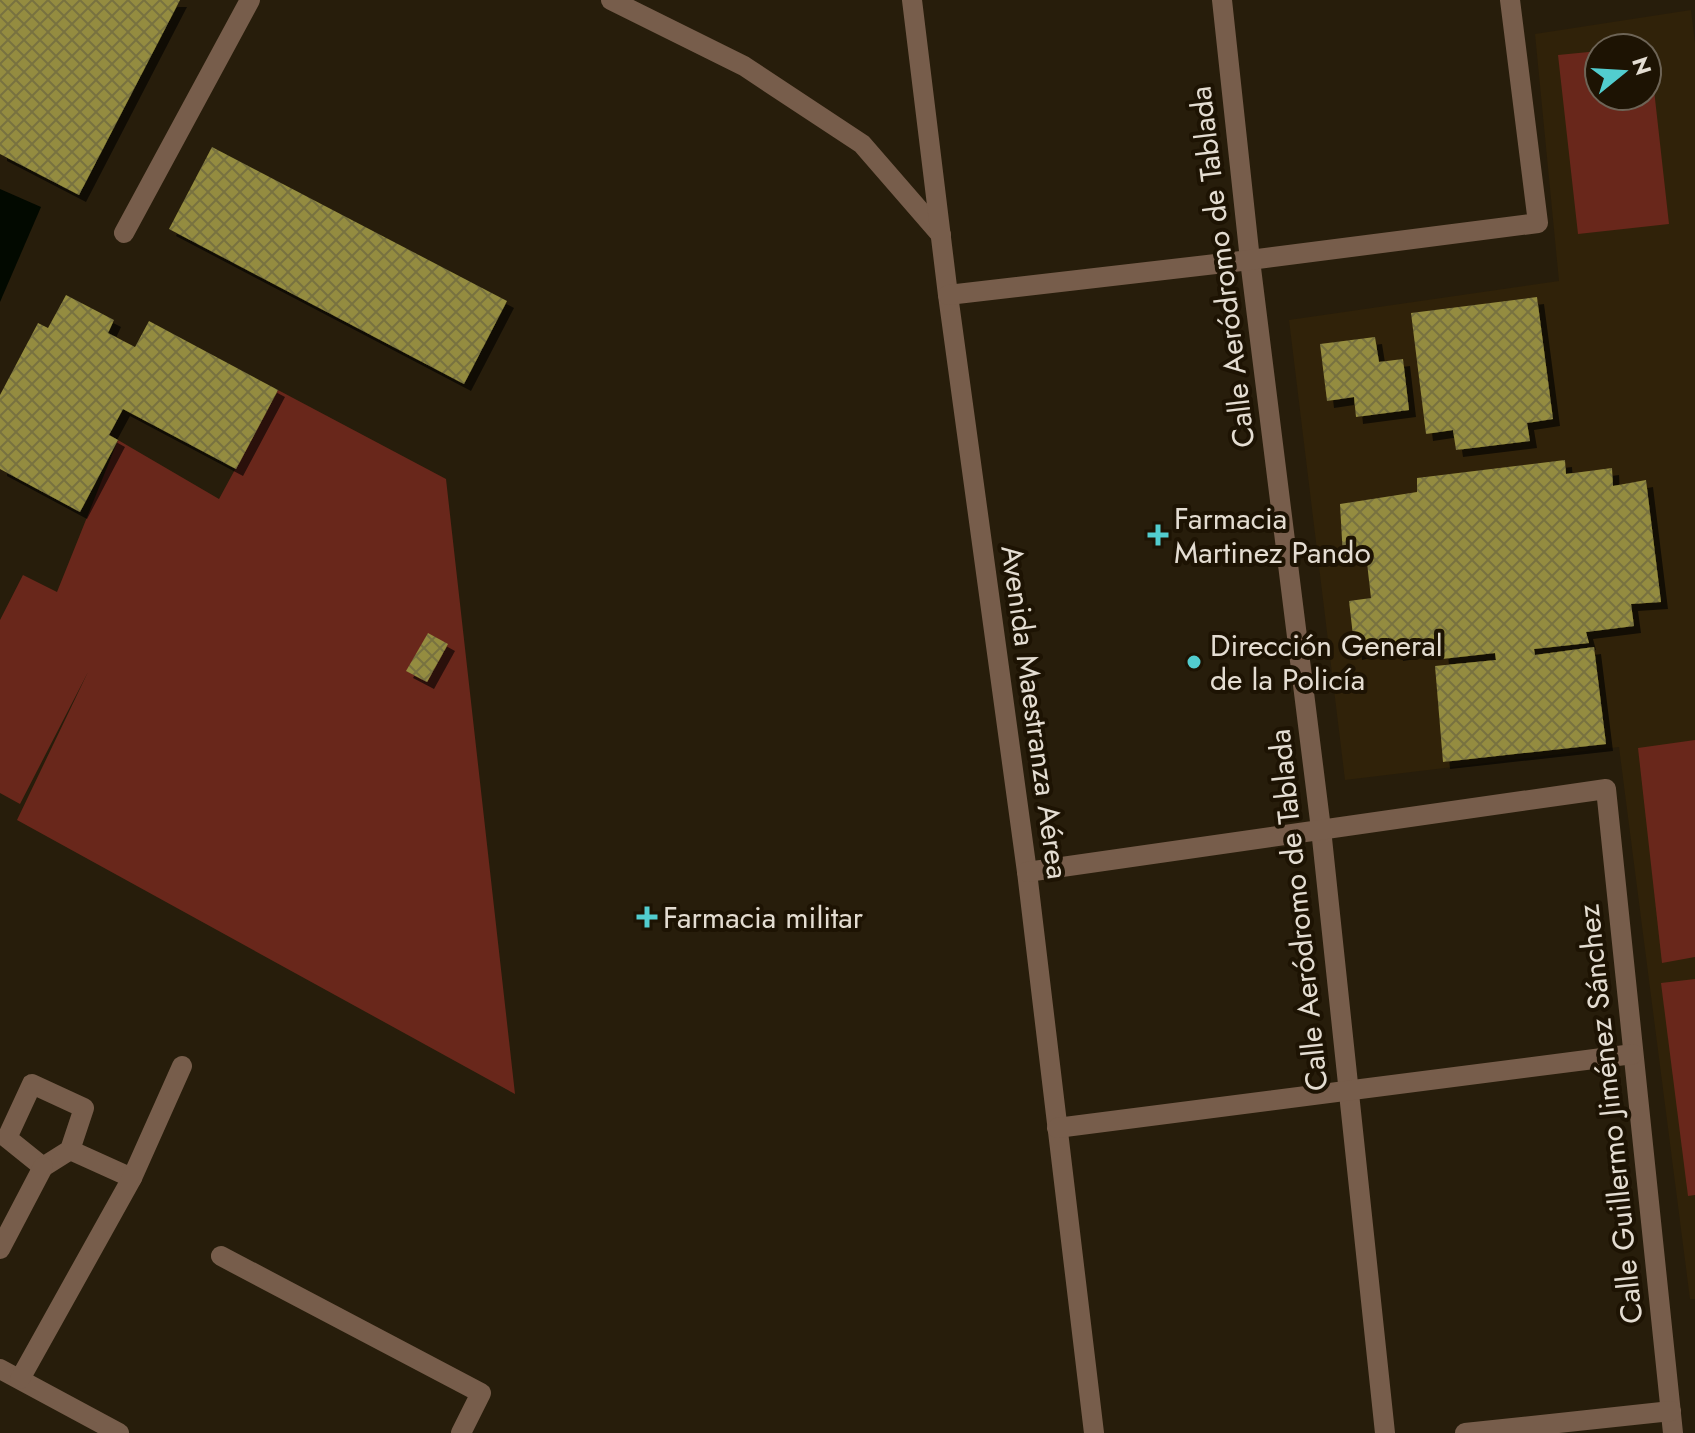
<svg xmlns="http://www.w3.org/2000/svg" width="1695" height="1433" viewBox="0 0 1695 1433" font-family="Jost,sans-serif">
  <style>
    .built { fill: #302209; fill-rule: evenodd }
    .park { fill: #69271b }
    .water { fill: #020900 }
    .building { fill: url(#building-cross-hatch); filter: url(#shadow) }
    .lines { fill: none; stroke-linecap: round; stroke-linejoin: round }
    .street { stroke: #775d4b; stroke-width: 20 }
    .poi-dot { fill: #52cdcf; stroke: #1d1303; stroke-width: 3 }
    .labels { text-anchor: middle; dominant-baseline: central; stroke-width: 8; stroke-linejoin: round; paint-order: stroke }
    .street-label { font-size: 30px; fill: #e4ddd2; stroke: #1d1303 }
    .poi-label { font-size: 30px; fill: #e4ddd2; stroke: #1d1303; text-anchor: start }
  </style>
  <defs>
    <pattern id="building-cross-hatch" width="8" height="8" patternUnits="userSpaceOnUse" patternTransform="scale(2)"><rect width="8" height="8" fill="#948c40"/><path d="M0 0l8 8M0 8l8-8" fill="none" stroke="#787240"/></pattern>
    <filter id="shadow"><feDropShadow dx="7" dy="7" stdDeviation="0" flood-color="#0009"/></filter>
  </defs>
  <rect width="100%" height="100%" fill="#271d0b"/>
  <path class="built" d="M1691,10L1695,43V1299H1690L1619,747L1345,780L1289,320L1559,281L1535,34ZM1599,48H1647V96H1599Z"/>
  <g class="park">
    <path d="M1649,45L1669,224L1578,234L1558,55L1599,51V96H1647V48H1624Z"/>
    <path d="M278,390L446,479L515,1094L17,820L88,672L20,804L0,793V620L23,575L57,592L118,440L219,499Z"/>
    <path d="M1695,740V957L1662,963L1638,748Z"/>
    <path d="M1695,979V1195L1688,1196L1661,983Z"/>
  </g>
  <path class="water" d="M0,189L41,207L0,302Z"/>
  <g class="building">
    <path d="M0,0H180L79,195L0,154Z"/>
    <path d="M212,147L507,301L464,384L169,229Z"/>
    <path d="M66,295L114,320L108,333L135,347L149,321L278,390L236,469L123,409L109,435L118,440L80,512L0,469V395L38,323L48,328Z"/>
    <path d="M1537,297L1553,419L1527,423L1530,441L1456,450L1453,430L1426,434L1411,313Z"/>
    <path d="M1375,337L1379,362L1403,359L1409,410L1356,417L1354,397L1327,401L1320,344Z"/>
    <path d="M1565,460L1566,474L1612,468L1613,486L1646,480L1661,602L1631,604L1634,626L1586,632L1589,643L1534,649L1535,655L1594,647L1606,744L1443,762L1435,666L1496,660L1495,653L1442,659L1441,647L1396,654L1394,644L1355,653L1349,601L1371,598L1366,554L1343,558L1340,504L1417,492V478Z"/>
    <path d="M428,633L448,644L427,682L406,671Z"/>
  </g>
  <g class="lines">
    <g class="street">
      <path d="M611,0L744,66L862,144L941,235"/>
      <path d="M912,0L948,295L1027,872L1094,1433"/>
      <path d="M1222,0L1250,260L1321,829L1385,1433"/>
      <path d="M124,233L250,0"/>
      <path d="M948,295L1250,260L1538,223L1510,0"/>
      <path d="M1027,872L1606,789L1673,1433"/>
      <path d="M1057,1128L1633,1054"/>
      <path d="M70,1150L84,1108L32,1084L7,1138L43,1167L70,1150L132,1178"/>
      <path d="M0,1249L43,1167"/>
      <path d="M221,1256L481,1393L461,1433"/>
      <path d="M0,1369L119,1433"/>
      <path d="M20,1379L132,1178L182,1066"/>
      <path d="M1465,1433L1671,1411"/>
    </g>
  </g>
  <g class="poi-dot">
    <path d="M1154 523h8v8h8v8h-8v8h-8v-8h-8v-8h8z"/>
    <circle cx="1194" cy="662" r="8"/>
    <path d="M643 905h8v8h8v8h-8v8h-8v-8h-8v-8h8z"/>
  </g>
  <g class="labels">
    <g class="street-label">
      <text transform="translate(1222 267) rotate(-97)">Calle Aeródromo de Tablada</text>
      <text transform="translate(1035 712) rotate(82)">Avenida Maestranza Aérea</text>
      <text transform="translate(1298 910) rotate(-96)">Calle Aeródromo de Tablada</text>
      <text transform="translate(1610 1114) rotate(-96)">Calle Guillermo Jiménez Sánchez</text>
    </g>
    <g class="poi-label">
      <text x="1174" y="518">Farmacia<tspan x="1174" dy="34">Martinez Pando</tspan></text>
      <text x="1210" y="645">Dirección General<tspan x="1210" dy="34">de la Policía</tspan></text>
      <text x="663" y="917">Farmacia militar</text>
    </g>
  </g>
  <g transform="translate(1623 72) rotate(72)"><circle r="38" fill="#1d1303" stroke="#6d6456" stroke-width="2"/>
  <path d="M0-6L14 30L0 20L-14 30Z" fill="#52cdcf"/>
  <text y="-12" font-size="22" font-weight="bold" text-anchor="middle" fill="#e4ddd2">N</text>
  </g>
</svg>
